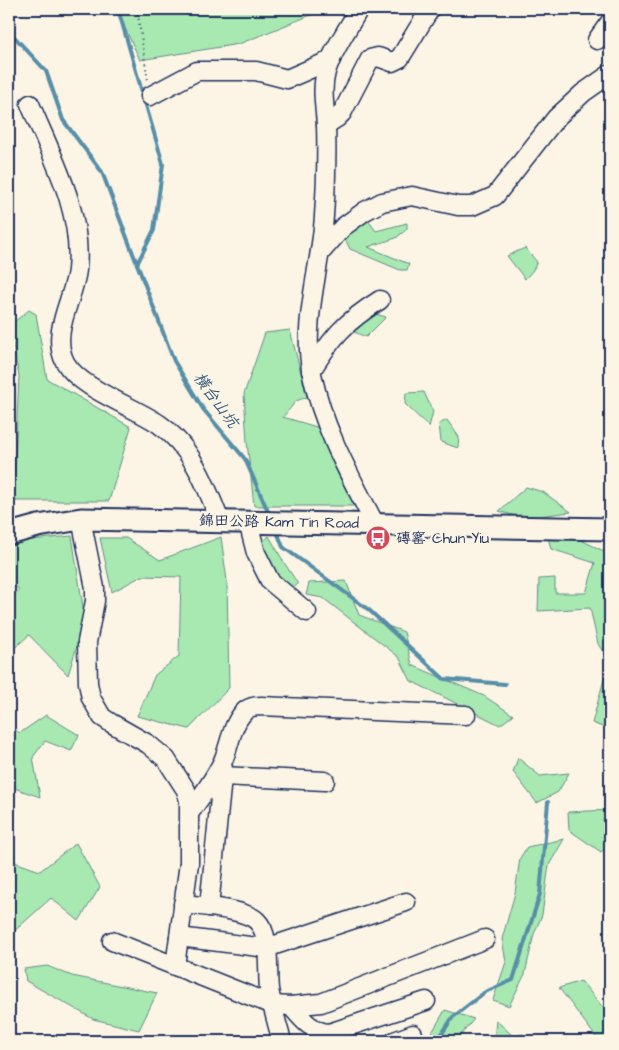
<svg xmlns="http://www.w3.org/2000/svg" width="619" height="1050" viewBox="0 0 619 1050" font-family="'Architects Daughter','LXGW WenKai TC',sans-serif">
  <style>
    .green { fill: #a8e8b1; stroke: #628c88 }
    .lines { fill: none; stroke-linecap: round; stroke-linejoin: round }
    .stream { stroke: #568ea8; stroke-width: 4 }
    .minor-casing { stroke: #1b2f5e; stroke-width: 21 }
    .major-casing { stroke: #1b2f5e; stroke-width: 25 }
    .path { stroke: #1b2f5e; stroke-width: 2; stroke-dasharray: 1 4; stroke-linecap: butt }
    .minor { stroke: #fcf5e5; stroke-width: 18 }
    .major { stroke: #fcf5e5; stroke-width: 21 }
    .labels { text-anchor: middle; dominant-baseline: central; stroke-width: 4.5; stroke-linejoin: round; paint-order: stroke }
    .street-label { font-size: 15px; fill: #1b2f5e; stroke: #fcf5e5 }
    .poi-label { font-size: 15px; fill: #1b2f5e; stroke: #fcf5e5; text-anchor: start }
    .water-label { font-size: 16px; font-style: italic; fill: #34577d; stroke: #fcf5e5 }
  </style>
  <rect width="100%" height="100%" fill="#fcf5e5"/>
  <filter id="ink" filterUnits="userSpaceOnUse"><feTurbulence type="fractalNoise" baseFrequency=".02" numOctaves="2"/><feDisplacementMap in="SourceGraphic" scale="10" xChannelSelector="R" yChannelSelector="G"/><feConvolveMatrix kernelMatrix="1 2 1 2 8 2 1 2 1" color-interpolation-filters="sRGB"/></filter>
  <g filter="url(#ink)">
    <g class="green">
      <path d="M116,9H326L239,44L140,60Z"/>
      <path d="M365,216L376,231L407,223V229L396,238L368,247L409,264L407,270H400L350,249L344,237Z"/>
      <path d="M525,248L537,262L533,270L525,279L507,256Z"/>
      <path d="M29,310L36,314L47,379L131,427L109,501H13L19,376L9,326Z"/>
      <path d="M368,312L386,317L366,337L347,329Z"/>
      <path d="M290,330L307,397L296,401L283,417L320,428L355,506H254L247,442L244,394L265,333Z"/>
      <path d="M424,392L433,412L429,427L405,404L406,393Z"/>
      <path d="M447,420L459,437L458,448L441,442L439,424Z"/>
      <path d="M526,487L543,492L571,512L522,518L499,511Z"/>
      <path d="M72,536L85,620L68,675L29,635L9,653V601L19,589L9,584V542Z"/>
      <path d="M269,536L285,564L298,584L285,595L260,544Z"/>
      <path d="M221,537L227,581L229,688L189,729L137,716L155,675L179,656L181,577L142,576L112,592L100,538H126L160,560Z"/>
      <path d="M548,537L579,539L610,554V730L592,723L609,661L598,644L590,608L538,611L539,579L555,578V593H586L595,563L551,549Z"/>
      <path d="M346,581L359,615L404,632L412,665L484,696L513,715L500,725L411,681L399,657L323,598L306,595L309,583Z"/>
      <path d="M46,715L79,735L71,751L45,741L33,757L40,797L17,789L9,783V726L20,733Z"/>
      <path d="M518,758L540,776L569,773L558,792L537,803L513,772Z"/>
      <path d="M610,810V844L601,852L569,830L568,812Z"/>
      <path d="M564,839L549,865L542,915L534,934L525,974L509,1006L493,1000L506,962L502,939L515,893L520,858L527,847Z"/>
      <path d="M76,843L100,887L79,921L51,898L10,935L9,934V860L40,871Z"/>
      <path d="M47,966L72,976L157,993L139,1030L93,1019L26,981L24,969Z"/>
      <path d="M581,981L610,1016V1041H599L559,988Z"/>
      <path d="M445,1010L474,1019L456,1041H427Z"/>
      <path d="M496,1020L514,1037L522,1034L532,1041H494Z"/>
    </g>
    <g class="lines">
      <g class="stream">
        <path d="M118,9L163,164L154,230L137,264"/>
        <path d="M9,31L46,71L63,120L102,172L174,361L203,409L245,459L270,516"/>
        <path d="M276,529L283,547L369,610L444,679L505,684"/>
        <path d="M437,1041L453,1017L485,992L513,980L540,894L548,802"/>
      </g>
      <defs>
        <g id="minor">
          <path d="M359,9C349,27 331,53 326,72C321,89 325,108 326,125C327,155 326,186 324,216C321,268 301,322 312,374C323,428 350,476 375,524"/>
          <path d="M597,40L610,22"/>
          <path d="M150,96L197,71H256L287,79L331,60"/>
          <path d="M30,104C52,157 83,211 77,270C74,298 50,333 65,362C80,389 133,406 159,424C192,447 206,485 220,521"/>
          <path d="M326,125L337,118L342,113L370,59L378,57L392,62L400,58L430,9"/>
          <path d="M320,253L343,227L365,211L382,202L412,196L458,206H472L495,196L556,118L583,93L610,74"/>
          <path d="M311,371C333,336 345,322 380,300"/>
          <path d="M81,519L95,588V601L87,642L88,683L91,698L102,717L111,723L148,744L166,759L186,790L189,801V863L175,966"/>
          <path d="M248,522L256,553L270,581L307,612"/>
          <path d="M222,776L325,781"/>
          <path d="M190,812C202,796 213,781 222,763C230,747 231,723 246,710C250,707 255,706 261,706L466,715"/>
          <path d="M183,904C201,906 245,909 257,921C271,934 267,970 269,989C272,1007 277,1024 282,1041"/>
          <path d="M209,907L223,768"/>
          <path d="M179,937L266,948L406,902"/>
          <path d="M112,941L273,1005L291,1006L321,1003L485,939"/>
          <path d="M291,1006C302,1019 312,1032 329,1033L426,1001"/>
          <path d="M394,1041L413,1034"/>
        </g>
        <path id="major" d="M9,534L38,526L81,519L610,529"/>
      </defs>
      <use href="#minor" class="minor-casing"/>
      <use href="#major" class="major-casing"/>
      <path class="path" d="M137,9L148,81"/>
      <use href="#minor" class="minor"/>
      <use href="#major" class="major"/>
    </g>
  </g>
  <defs>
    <symbol id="bus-disc" viewBox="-11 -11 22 22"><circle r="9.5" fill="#d1495b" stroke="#fcf5e5"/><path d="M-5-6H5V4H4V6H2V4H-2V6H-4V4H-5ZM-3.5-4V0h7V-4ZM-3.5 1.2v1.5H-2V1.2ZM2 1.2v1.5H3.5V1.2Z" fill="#fff"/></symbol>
  </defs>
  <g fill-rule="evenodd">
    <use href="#bus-disc" x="364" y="524" width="28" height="28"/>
  </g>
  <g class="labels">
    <g class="street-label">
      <text transform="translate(279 522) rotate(1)">錦田公路 Kam Tin Road</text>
    </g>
    <g class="poi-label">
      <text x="396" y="538">磚窰 Chun Yiu</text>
    </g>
    <g class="water-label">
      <text transform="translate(216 400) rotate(54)">橫台山坑</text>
    </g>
  </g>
  <rect width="619" height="1050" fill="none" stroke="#fcf5e5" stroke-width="30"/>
  <rect x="15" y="15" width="589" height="1020" fill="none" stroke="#1b2f5e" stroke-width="2" filter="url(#ink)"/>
</svg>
